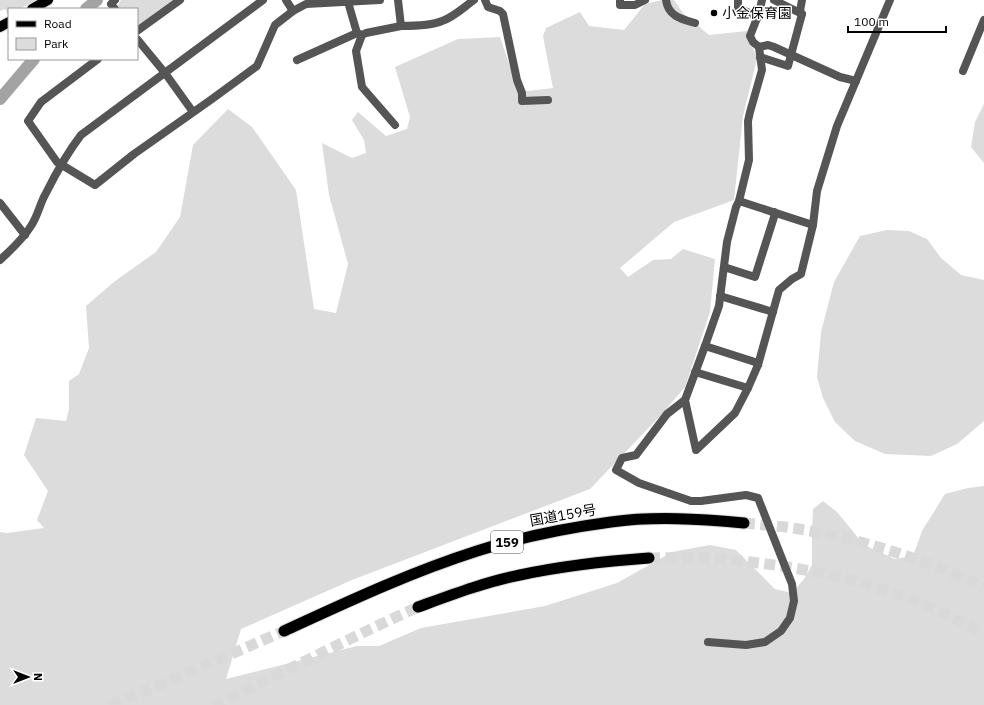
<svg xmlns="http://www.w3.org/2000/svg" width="984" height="705" viewBox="0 0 984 705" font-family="'IBM Plex Sans','Noto Sans JP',sans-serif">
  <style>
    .green { fill: #dcdcdc }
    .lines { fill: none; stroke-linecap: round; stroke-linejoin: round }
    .river { stroke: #a3a3a3; stroke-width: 12 }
    .highway-tunnel { stroke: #d9d9d9; stroke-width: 11; stroke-dasharray: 11 5.5; stroke-linecap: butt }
    .major-casing { stroke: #dbdbdb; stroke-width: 12 }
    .highway-casing { stroke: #dbdbdb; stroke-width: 13 }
    .minor { stroke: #555; stroke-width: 8 }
    .major { stroke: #000; stroke-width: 10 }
    .highway { stroke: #000; stroke-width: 11 }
    .poi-dot { fill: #000; stroke: #fff; stroke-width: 1.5 }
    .labels { text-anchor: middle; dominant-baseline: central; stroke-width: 3; stroke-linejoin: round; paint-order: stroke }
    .shield { fill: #fff; stroke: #4c4c4c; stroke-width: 1 }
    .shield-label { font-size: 13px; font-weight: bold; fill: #000 }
    .poi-label { font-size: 14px; fill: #000; stroke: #fff; text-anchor: start }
    .street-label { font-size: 14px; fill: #000; stroke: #fff }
  </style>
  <rect width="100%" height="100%" fill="#fff"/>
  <g class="green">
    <path d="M0,0H37L19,9H9L8,15L5,9L0,11Z"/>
    <path d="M121,0H173L137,26V9H120L118,6L119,3Z"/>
    <path d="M662,0H674L683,13L709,35L747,31L757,59L743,116L734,200L674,222L620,268L628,277L653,260L671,259L683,249L715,259L710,312L685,387L662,414L590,489L352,580L241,629L226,679L357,646H379L421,628L545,606L617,583L672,552L710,545L736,550L775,589L792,593L804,579L812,565V531L813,509L823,501L837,512L864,545L895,559L913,556L922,531L945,494L968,488L984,486V705H0V532L7,533L44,528L37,520L48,491L24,455L36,418L66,421L69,409V381L79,374L89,348L86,306L115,281L156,252L180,217L193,145L228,109L252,127L296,190L314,309L336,313L348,264L329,195L322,143L352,158L366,153L364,140L352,120L358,112L386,136L407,129L410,117L395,67L458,39L500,37L518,90L528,91L553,88L543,36L546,28L580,12L589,26L624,30L645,4Z"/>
    <path d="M984,104V163L971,147L975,122Z"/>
    <path d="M887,230L909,231L927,239L941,258L961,275L984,280V421L957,444L931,456L885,454L855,441L835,422L823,398L817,377L821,332L834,282L860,236Z"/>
  </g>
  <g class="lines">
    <g class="river">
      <path d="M86,9L97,0"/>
      <path d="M0,99L34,59"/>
    </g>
    <g class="highway-tunnel">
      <path d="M744,523C762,525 781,526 799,529C862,539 926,560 984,587"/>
      <path d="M649,558C739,556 830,568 915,601C938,610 961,622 984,632"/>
      <path d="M110,705L167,682L284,631"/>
      <path d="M213,705C282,674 349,638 418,607"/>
    </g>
    <defs>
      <g id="major">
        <path d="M32,9L48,0"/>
        <path d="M0,27L9,22"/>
      </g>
      <g id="highway">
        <path d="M418,607C451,595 485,582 520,575C562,566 606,561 649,558"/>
        <path d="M284,631C347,602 411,572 477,551C521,537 566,528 611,522C655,516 700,519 744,523"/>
      </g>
    </defs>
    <use href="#major" class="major-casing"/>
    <use href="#highway" class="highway-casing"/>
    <g class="minor">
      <path d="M286,0L293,11"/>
      <path d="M398,0L401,26C412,26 431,26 442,21C454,17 464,7 474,0"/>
      <path d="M485,0L488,7L500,11L503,14L517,80L522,93V101L548,100"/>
      <path d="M620,0V5H635L645,0"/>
      <path d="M666,0C668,16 681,19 695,23"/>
      <path d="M738,0V8L758,17"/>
      <path d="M774,0L802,14"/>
      <path d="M348,2L357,33L362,35L366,33L401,26"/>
      <path d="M115,9L111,4L115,0"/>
      <path d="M137,31L180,0"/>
      <path d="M362,35L356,51L362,87L395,125"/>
      <path d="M137,39L165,73L193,112"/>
      <path d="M759,47L768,45L774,47L840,77L856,81"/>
      <path d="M760,57L788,66L802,14L800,11L802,0"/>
      <path d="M98,59L41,102L28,121L57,162L95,185L134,154L212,99L257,66L275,25L293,11L306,4L380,0"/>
      <path d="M297,60L357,33"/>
      <path d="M963,71L984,20"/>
      <path d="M739,201L813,225"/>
      <path d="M0,203L25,235"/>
      <path d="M0,260C11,250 23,239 31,226C38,216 40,203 46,193C56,173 68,152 81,135L263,0"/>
      <path d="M724,267L755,277L774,217V212"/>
      <path d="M720,296L773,312"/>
      <path d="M705,346L685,400L667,414L636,455L622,458L616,470L639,483L691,501H701L746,495L758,498L792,584L794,601L790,618L781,631L765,642L746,645L708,642"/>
      <path d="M758,365L755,362L705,346L719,306L727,242L736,207L739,201L749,160L748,121L750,112L762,70L759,47L753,42L750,36L759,13L762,0"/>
      <path d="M695,372L748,388"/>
      <path d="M685,400L696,450L735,413L748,388L758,365L779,290L792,279L801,274L813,225L817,191L837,126L890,0"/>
    </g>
    <use href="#major" class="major"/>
    <use href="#highway" class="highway"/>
  </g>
  <circle class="poi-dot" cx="714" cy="13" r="4"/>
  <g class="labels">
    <rect class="shield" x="491" y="531" width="32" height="22" rx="3"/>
    <g class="shield-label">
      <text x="507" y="542">159</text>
    </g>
    <g class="poi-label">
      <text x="722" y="13">小金保育園</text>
    </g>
    <g class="street-label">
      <text transform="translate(563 515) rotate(-10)">国道159号</text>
    </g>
  </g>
  <rect x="8" y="8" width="130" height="52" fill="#ffffff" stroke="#999999"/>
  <rect x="16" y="21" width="20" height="6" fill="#000000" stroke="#999999"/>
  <text x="44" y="28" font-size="12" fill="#000000">Road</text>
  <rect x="16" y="38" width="20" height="12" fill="#dcdcdc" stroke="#999999"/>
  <text x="44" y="48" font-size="12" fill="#000000">Park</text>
  <g transform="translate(28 677) rotate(90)" stroke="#ffffff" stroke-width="3" paint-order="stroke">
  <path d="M0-3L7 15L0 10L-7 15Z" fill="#000000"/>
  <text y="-6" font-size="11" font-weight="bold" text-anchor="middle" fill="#000000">N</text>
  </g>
  <path d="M848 26v6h98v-6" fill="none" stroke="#000000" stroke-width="2"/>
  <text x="854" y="26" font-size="12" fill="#000000" stroke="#ffffff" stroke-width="3" paint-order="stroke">100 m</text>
</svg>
